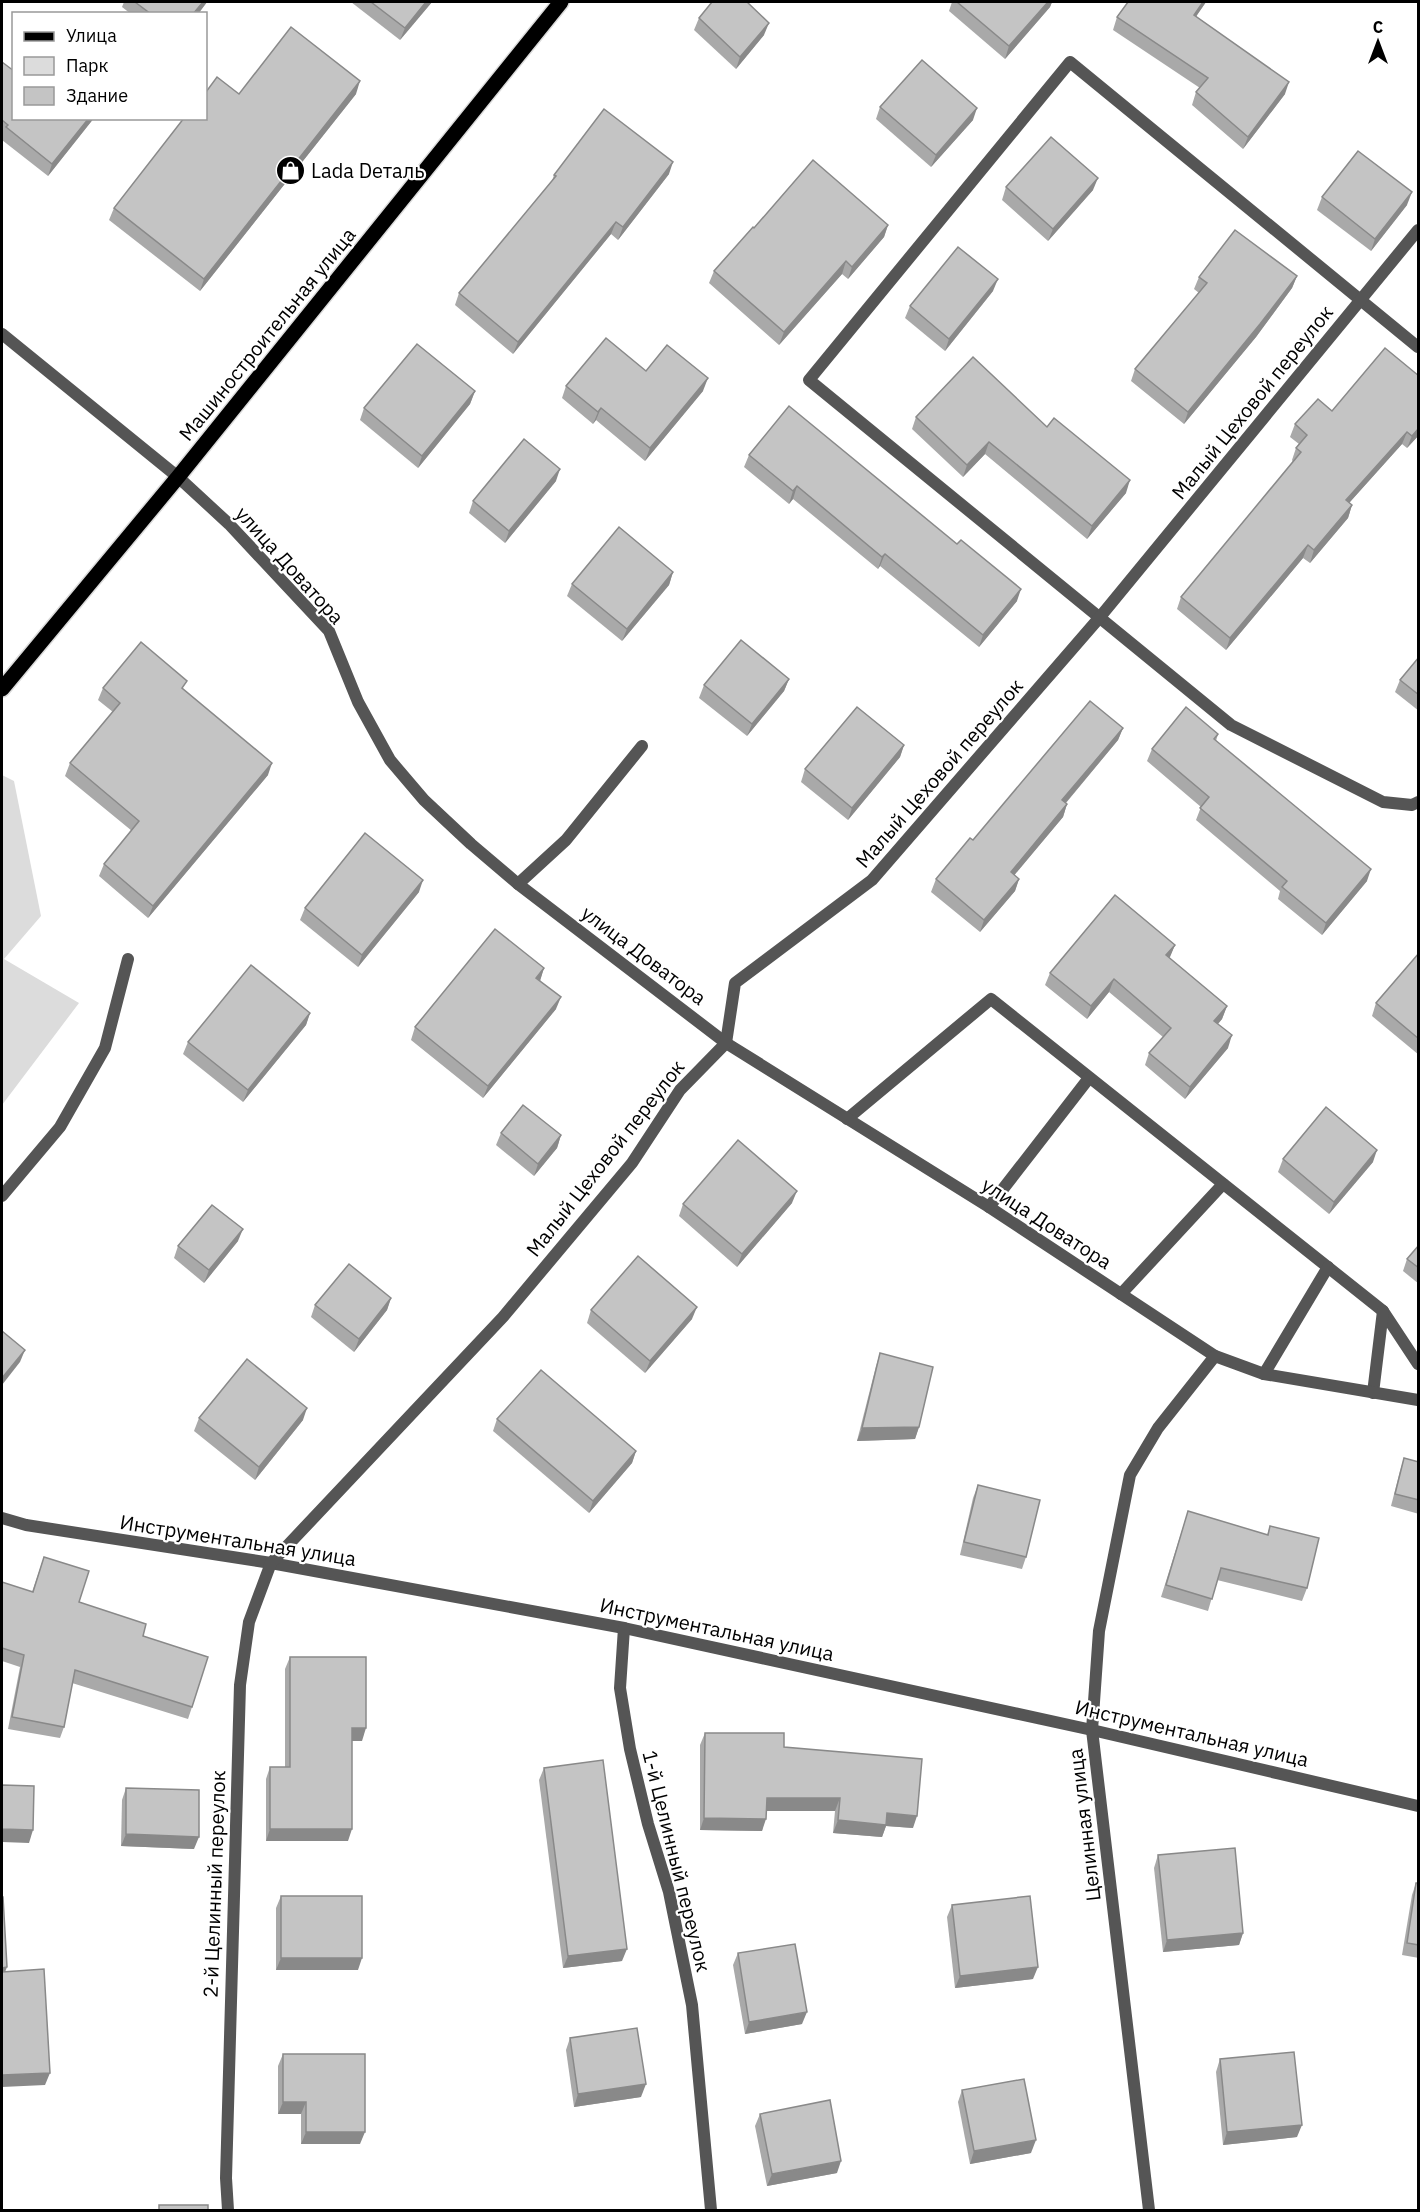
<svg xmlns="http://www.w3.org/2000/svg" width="1420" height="2212" viewBox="0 0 1420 2212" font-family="'IBM Plex Sans',sans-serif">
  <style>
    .green { fill: #dcdcdc }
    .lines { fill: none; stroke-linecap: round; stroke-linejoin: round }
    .primary-casing { stroke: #dbdbdb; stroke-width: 18 }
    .service { stroke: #555; stroke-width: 12 }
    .minor { stroke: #555; stroke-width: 12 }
    .primary { stroke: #000; stroke-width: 15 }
    .wall { fill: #a9a9a9 }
    .shaded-wall { fill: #898989 }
    .building { fill: #c4c4c4; stroke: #898989; stroke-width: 1.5 }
    .labels { text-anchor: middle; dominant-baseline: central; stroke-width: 4.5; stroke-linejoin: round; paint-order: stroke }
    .poi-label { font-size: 20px; fill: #000; stroke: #fff; text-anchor: start }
    .street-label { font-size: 20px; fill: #000; stroke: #fff }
  </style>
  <rect width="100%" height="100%" fill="#fff"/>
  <path class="green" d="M2,775L14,781L41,916L4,959L79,1003L2,1105Z"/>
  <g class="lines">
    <defs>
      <path id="primary" d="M2,689L178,477L561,2"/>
    </defs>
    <use href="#primary" class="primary-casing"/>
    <g class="service">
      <path d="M1418,347L1070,62L809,380L1231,725L1383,802L1412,805L1418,802"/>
      <path d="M518,884L566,840L642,746"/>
      <path d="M847,1119L991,999L1383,1311L1418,1364"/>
      <path d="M2,1196L60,1127L105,1048L128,959"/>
      <path d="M989,1207L1089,1078"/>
      <path d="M1121,1294L1223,1184"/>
      <path d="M1264,1374L1328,1267"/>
      <path d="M1373,1393L1383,1311"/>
    </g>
    <g class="minor">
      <path d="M2,334L178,477L229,524L329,631L358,702L390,760L424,800L471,844L518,884L726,1043L989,1207L1215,1356L1264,1374L1418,1400"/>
      <path d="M2,1518L26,1525L271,1563L624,1628L1092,1730L1418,1806"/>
      <path d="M624,1628L620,1688L630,1749L648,1824L669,1892L692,2005L711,2210"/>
      <path d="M228,2210L226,2178L240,1685L249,1622L271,1563L503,1317L632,1163L680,1090L726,1043L735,983L872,880L1100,617L1418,230"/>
      <path d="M1149,2210L1092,1730L1099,1631L1130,1475L1158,1428L1215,1356"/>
    </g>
    <use href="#primary" class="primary"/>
  </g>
  <g class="wall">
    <path d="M124,2H207L198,14H131L122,7Z"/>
    <path d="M351,2H432L400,40Z"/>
    <path d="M952,2H1052L1050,7L1005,59L949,11Z"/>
    <path d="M1128,2H1206L1196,16L1285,94L1243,149L1192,105L1196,92L1200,88L1113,30L1117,17Z"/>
    <path d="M699,18L764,35L736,69L694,30Z"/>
    <path d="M2,62L14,118H94L48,176L2,140L3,136H2Z"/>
    <path d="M239,94H356L200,291L109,220L114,208Z"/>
    <path d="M880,107L973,120L931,167L876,119Z"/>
    <path d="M669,174L618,240L611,234L513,354L455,305L459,293L552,181L554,175Z"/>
    <path d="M1006,187L1093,190L1048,241L1002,200Z"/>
    <path d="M1322,197L1407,205L1371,251L1317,210Z"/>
    <path d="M888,225L884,237L848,279L842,274L779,345L709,283L714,271L754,228Z"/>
    <path d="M1297,276L1292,288L1256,337L1184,424L1131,381L1135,369L1199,293L1194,289L1199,277Z"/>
    <path d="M993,291L945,351L905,318L910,306Z"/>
    <path d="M646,371L703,391L645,461L596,420L593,424L562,398L566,386Z"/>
    <path d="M1419,376V435L1407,448L1402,444L1349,503L1352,505L1348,518L1310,563L1303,558L1226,650L1177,609L1181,597L1293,462L1292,460L1296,448L1299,444L1290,437L1295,424L1332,411Z"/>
    <path d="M475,391L470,404L418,468L360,420L364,408Z"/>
    <path d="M916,417L1047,427L1126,493L1087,539L985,454L963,477L912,429Z"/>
    <path d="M749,455L957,544L1017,601L979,647L880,566L878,569L793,499L789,504L744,467Z"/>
    <path d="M556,481L505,543L469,513L473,501Z"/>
    <path d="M673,572L669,585L622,641L567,596L572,584Z"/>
    <path d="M1419,657V711L1395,692L1400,680Z"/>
    <path d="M789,679L784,691L747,736L699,698L704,685Z"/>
    <path d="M103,688L184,690L268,775L148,918L99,876L104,864L132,831L65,776L70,763L113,712L98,700Z"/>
    <path d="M1123,728L1118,740L1066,803L1067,804L1063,817L1014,875L1019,879L1015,891L980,932L931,892L936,879L973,840Z"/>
    <path d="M1218,734L1216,741L1367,881L1322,935L1278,899L1280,891L1196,820L1201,807L1147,761L1152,749Z"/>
    <path d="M904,745L900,757L848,820L801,782L805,769Z"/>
    <path d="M419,892L358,967L300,920L305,908Z"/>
    <path d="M1175,945L1169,958L1227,1006L1222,1019L1218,1024L1228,1048L1185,1099L1145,1065L1149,1053L1163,1037L1109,992L1087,1019L1045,985L1050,973Z"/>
    <path d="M1419,953V1055L1372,1016L1376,1003Z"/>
    <path d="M544,968L540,980L556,1009L483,1098L411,1040L415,1027Z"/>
    <path d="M310,1013L306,1025L243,1102L183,1054L188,1042Z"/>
    <path d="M501,1133L561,1135L557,1148L534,1176L496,1145Z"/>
    <path d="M1283,1159L1373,1162L1329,1214L1278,1172Z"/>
    <path d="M792,1203L737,1267L679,1216L683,1204Z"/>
    <path d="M238,1241L204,1283L174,1258L178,1246Z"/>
    <path d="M1419,1245V1284L1403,1271L1407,1259Z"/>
    <path d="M391,1298L387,1310L354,1352L311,1317L315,1305Z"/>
    <path d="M591,1310L692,1319L645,1373L587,1323Z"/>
    <path d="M880,1353L919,1427L915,1439L857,1441L876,1366Z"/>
    <path d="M199,1418L303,1420L255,1480L194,1431Z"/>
    <path d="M497,1419L636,1451L632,1463L589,1513L493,1431Z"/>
    <path d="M1404,1458L1419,1462V1514L1391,1506L1400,1471Z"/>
    <path d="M978,1485L1026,1557L1022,1569L960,1555L973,1498Z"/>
    <path d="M1188,1511L1267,1535L1270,1526L1307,1588L1302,1601L1217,1580L1208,1611L1161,1597Z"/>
    <path d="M44,1557L79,1602L143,1636L192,1707L188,1719L72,1683L64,1727L60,1738L8,1729L20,1667L2,1661V1582L32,1592Z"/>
    <path d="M290,1657L362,1741H352L348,1841H266V1779L270,1767H285V1669Z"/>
    <path d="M705,1733L784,1747L913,1828L886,1826L882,1837L833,1833L835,1811H766L762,1831L700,1830V1745Z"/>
    <path d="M544,1768L622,1961L563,1968L539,1780Z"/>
    <path d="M126,1788L194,1849L121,1846L122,1800Z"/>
    <path d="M1158,1855L1243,1933L1239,1945L1163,1952L1154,1868Z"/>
    <path d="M1416,1883H1419V1958L1402,1955L1412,1895Z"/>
    <path d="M281,1896L358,1970H276V1908Z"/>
    <path d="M952,1905L1033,1979L955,1988L947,1917Z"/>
    <path d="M738,1953L802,2024L745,2034L733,1965Z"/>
    <path d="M570,2038L641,2097L574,2107L566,2050Z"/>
    <path d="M283,2054L360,2144H301V2114H278V2066Z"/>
    <path d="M1220,2059L1297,2137L1223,2145L1216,2072Z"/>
    <path d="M962,2090L1031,2153L970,2164L958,2102Z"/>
    <path d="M760,2114L837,2173L767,2186L755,2126Z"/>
  </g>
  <g class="shaded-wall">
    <path d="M203,2H207L198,14H193Z"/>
    <path d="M426,2H432L400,40L405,28Z"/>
    <path d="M1048,2H1052L1050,7L1005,59L1009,46Z"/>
    <path d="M1203,2H1206L1189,27L1194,15Z"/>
    <path d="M769,23L764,35L736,69L740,57Z"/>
    <path d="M360,81L356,94L200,291L204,279Z"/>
    <path d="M1289,82L1285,94L1243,149L1248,137Z"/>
    <path d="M977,108L973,120L931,167L936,155Z"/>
    <path d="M89,118H94L48,176L52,164Z"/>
    <path d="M673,162L669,174L618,240L623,227Z"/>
    <path d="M1098,178L1093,190L1048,241L1053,229Z"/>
    <path d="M1412,192L1407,205L1371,251L1375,239Z"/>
    <path d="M616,222L611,234L513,354L518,342Z"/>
    <path d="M888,225L884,237L848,279L852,267Z"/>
    <path d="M846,261L842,274L779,345L784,332Z"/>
    <path d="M1297,276L1292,288L1256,337L1184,424L1188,412Z"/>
    <path d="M998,279L993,291L945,351L949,339Z"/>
    <path d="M708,378L703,391L645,461L650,448Z"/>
    <path d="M475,391L470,404L418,468L422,456Z"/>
    <path d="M601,408L596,420L593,424L598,412Z"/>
    <path d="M1419,428V435L1407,448L1412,436Z"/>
    <path d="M1407,432L1402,444L1341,512L1346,500Z"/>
    <path d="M989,442L985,454L963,477L967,465Z"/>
    <path d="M560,469L556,481L505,543L509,531Z"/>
    <path d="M1130,480L1126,493L1087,539L1092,526Z"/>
    <path d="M797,486L793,499L789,504L793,491Z"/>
    <path d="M1352,505L1348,518L1310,563L1314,550Z"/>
    <path d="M1308,545L1303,558L1226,650L1230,638Z"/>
    <path d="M885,554L880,566L878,569L882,557Z"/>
    <path d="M673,572L669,585L622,641L627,629Z"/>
    <path d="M1021,589L1017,601L979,647L983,635Z"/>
    <path d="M789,679L784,691L747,736L752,724Z"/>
    <path d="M1123,728L1118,740L1058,812L1062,800Z"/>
    <path d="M904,745L900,757L848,820L852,808Z"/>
    <path d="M272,763L268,775L148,918L153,906Z"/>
    <path d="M1067,804L1063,817L1007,884L1011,872Z"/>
    <path d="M1371,869L1367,881L1322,935L1326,923Z"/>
    <path d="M1019,879L1015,891L980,932L984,920Z"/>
    <path d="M423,880L419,892L358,967L362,955Z"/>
    <path d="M1175,945L1170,957L1161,968L1166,955Z"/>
    <path d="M544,968L540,981L536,978Z"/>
    <path d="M1114,979L1109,992L1087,1019L1091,1006Z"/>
    <path d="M561,997L556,1009L483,1098L488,1086Z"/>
    <path d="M1227,1006L1222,1019L1210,1033L1214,1021Z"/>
    <path d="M310,1013L306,1025L243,1102L248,1090Z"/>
    <path d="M1232,1035L1228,1048L1185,1099L1190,1087Z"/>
    <path d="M561,1135L557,1148L534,1176L538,1164Z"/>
    <path d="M1377,1150L1373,1162L1329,1214L1334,1202Z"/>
    <path d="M797,1191L792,1203L737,1267L742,1254Z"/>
    <path d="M243,1229L238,1241L204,1283L209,1270Z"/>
    <path d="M391,1298L387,1310L354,1352L359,1339Z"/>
    <path d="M697,1307L692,1319L645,1373L650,1361Z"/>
    <path d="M25,1350L20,1362L2,1385V1378Z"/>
    <path d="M307,1408L303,1420L255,1480L259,1467Z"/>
    <path d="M919,1427L915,1439L857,1441L862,1428Z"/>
    <path d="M636,1451L632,1463L589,1513L593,1501Z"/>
    <path d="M352,1728H366L362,1741H348Z"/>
    <path d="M767,1798H840L835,1811H762Z"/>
    <path d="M887,1813L917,1816L913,1828L886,1826L882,1837L833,1833L838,1820Z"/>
    <path d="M704,1818L766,1819L762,1831L700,1830Z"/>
    <path d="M2,1829L33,1830L29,1843L2,1842Z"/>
    <path d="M270,1829H352L348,1841H266Z"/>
    <path d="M126,1834L199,1837L194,1849L121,1846Z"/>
    <path d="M1243,1933L1239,1945L1163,1952L1167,1940Z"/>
    <path d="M627,1949L622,1961L563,1968L568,1956Z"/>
    <path d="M281,1958H362L358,1970H276Z"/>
    <path d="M7,1967L2,1980V1968Z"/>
    <path d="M1038,1967L1033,1979L955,1988L960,1976Z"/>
    <path d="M807,2012L802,2024L745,2034L749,2022Z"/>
    <path d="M50,2073L45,2085L2,2087V2075Z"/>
    <path d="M646,2084L641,2097L574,2107L578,2094Z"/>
    <path d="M283,2102H306L301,2114H278Z"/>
    <path d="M1302,2125L1297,2137L1223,2145L1227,2132Z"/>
    <path d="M306,2132H365L360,2144H301Z"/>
    <path d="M1036,2140L1031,2153L970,2164L974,2151Z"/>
    <path d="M841,2161L837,2173L767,2186L772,2174Z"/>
  </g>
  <g class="building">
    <path d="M135,2H203L193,14H151Z"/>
    <path d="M371,2H426L405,28Z"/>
    <path d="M712,2H747L769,23L740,57L699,18Z"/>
    <path d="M957,2H1048L1009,46Z"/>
    <path d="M1128,2H1203L1194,15L1289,82L1248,137L1196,92L1208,78L1117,17Z"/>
    <path d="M291,27L360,81L204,279L114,208L184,118H206V92L217,77L239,94Z"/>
    <path d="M922,60L977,108L936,155L880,107Z"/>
    <path d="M2,62L14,71V118H89L52,164L6,127L8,125L2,120Z"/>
    <path d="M604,109L673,162L623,227L616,222L518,342L459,293L556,176L554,175Z"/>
    <path d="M1051,137L1098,178L1053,229L1006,187Z"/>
    <path d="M1358,151L1412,192L1375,239L1322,197Z"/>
    <path d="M813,160L888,225L852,267L846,261L784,332L714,271L753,227L754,228Z"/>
    <path d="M1235,230L1297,276L1260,324L1188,412L1135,369L1207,283L1199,277Z"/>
    <path d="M958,247L998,279L949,339L910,306Z"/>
    <path d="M606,338L646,371L667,345L708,378L650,448L601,408L598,412L566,386Z"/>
    <path d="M417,344L475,391L422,456L364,408Z"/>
    <path d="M1385,348L1419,376V428L1412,436L1407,432L1346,500L1352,505L1314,550L1308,545L1230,638L1181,597L1301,452L1296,448L1307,435L1295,424L1318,399L1332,411Z"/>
    <path d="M973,357L1047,427L1054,418L1130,480L1092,526L989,442L967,465L916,417Z"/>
    <path d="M789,406L957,544L961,540L1021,589L983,635L885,554L882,557L797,486L793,491L749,455Z"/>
    <path d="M524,439L560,469L509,531L473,501Z"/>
    <path d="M619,527L673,572L627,629L572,584Z"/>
    <path d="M741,640L789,679L752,724L704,685Z"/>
    <path d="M141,642L187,681L182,688L272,763L153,906L104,864L139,821L70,763L120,703L103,688Z"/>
    <path d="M1419,657V695L1400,680Z"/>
    <path d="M1090,701L1123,728L1062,800L1067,804L1011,872L1019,879L984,920L936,879L970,838L973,840Z"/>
    <path d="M857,707L904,745L852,808L805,769Z"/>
    <path d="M1186,707L1218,734L1214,739L1371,869L1326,923L1282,887L1287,881L1200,808L1209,797L1152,749Z"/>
    <path d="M365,833L423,880L362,955L305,908Z"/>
    <path d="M1115,895L1175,945L1166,955L1227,1006L1214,1021L1232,1035L1190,1087L1149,1053L1171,1028L1114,979L1091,1006L1050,973Z"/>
    <path d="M495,929L544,968L536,978L561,997L488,1086L415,1027Z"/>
    <path d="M1419,953V1039L1376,1003Z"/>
    <path d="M251,965L310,1013L248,1090L188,1042Z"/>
    <path d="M523,1105L561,1135L538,1164L501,1133Z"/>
    <path d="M1326,1107L1377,1150L1334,1202L1283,1159Z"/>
    <path d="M738,1140L797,1191L742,1254L683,1204Z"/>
    <path d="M212,1205L243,1229L209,1270L178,1246Z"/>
    <path d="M1419,1245V1268L1407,1259Z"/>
    <path d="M638,1256L697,1307L650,1361L591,1310Z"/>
    <path d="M349,1264L391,1298L359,1339L315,1305Z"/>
    <path d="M2,1331L25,1350L2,1378Z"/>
    <path d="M880,1353L933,1367L919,1427L862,1428Z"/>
    <path d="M247,1359L307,1408L259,1467L199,1418Z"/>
    <path d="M541,1370L636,1451L593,1501L497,1419Z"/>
    <path d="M1404,1458L1419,1462V1500L1395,1494Z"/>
    <path d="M978,1485L1040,1500L1026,1557L964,1542Z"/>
    <path d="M1188,1511L1268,1535L1270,1526L1319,1538L1307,1588L1221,1568L1212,1599L1166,1585Z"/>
    <path d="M44,1557L89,1571L79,1602L146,1624L143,1636L208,1657L192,1707L75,1670L64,1727L12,1717L24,1655L2,1648V1582L33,1592Z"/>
    <path d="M290,1657H366V1728H352V1829H270V1767H290Z"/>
    <path d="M705,1733H784V1747L922,1759L917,1816L887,1813L886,1825L838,1820L840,1798H767L766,1819L704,1818Z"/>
    <path d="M603,1760L627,1949L568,1956L544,1768Z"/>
    <path d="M2,1785L34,1786L33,1830L2,1829Z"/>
    <path d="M126,1788L199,1790V1837L126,1834Z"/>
    <path d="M1235,1848L1243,1933L1167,1940L1158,1855Z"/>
    <path d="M1416,1883H1419V1945L1407,1943Z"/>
    <rect x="281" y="1896" width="81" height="62"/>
    <path d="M1030,1896L1038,1967L960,1976L952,1905Z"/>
    <path d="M2,1897H3L7,1967L2,1968Z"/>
    <path d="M795,1944L807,2012L749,2022L738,1953Z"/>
    <path d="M44,1969L50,2073L2,2075V1972Z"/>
    <path d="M637,2028L646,2084L578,2094L570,2038Z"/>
    <path d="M1294,2052L1302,2125L1227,2132L1220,2059Z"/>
    <path d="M283,2054H365V2132H306V2102H283Z"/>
    <path d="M1024,2079L1036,2140L974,2151L962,2090Z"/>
    <path d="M830,2100L841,2161L772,2174L760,2114Z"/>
    <rect x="159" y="2205" width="49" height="6"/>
  </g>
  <defs>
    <symbol id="shop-disc" viewBox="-11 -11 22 22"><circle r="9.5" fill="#000" stroke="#fff"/><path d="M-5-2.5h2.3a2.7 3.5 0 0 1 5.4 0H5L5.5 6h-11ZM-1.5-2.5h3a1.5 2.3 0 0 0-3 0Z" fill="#fff"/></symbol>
  </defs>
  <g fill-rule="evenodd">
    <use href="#shop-disc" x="274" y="154" width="33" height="33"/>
  </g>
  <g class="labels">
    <g class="poi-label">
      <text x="311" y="170">Lada Dеталь</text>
    </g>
    <g class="street-label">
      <text transform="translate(267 334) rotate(-51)">Машиностроительная улица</text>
      <text transform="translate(1252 402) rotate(-51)">Малый Цеховой переулок</text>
      <text transform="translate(290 565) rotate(48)">улица Доватора</text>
      <text transform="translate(939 773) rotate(-49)">Малый Цеховой переулок</text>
      <text transform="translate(644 955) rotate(37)">улица Доватора</text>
      <text transform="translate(605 1158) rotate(-52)">Малый Цеховой переулок</text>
      <text transform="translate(1047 1223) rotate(33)">улица Доватора</text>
      <text transform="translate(238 1540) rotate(9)">Инструментальная улица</text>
      <text transform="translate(717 1629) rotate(12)">Инструментальная улица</text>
      <text transform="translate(1192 1733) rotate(13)">Инструментальная улица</text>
      <text transform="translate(1084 1825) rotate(-97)">Целинная улица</text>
      <text transform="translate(677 1861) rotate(76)">1-й Целинный переулок</text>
      <text transform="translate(214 1884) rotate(-88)">2-й Целинный переулок</text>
    </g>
  </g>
  <rect width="1420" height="2212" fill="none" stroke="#000000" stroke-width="6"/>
  <rect x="12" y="12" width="195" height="108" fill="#ffffff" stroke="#999999" stroke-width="1.5"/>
  <rect x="24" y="32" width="30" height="9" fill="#000000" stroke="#999999" stroke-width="1.5"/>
  <text x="66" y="42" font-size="18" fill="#000000">Улица</text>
  <rect x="24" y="57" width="30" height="18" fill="#dcdcdc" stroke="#999999" stroke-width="1.5"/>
  <text x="66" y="72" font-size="18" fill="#000000">Парк</text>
  <rect x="24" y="87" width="30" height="18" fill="#c4c4c4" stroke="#999999" stroke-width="1.5"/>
  <text x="66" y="102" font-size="18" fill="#000000">Здание</text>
  <g transform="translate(1378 42)" stroke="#ffffff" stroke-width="4.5" paint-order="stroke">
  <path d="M0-4.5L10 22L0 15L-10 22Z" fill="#000000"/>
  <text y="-9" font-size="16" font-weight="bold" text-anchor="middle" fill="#000000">С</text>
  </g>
</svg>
